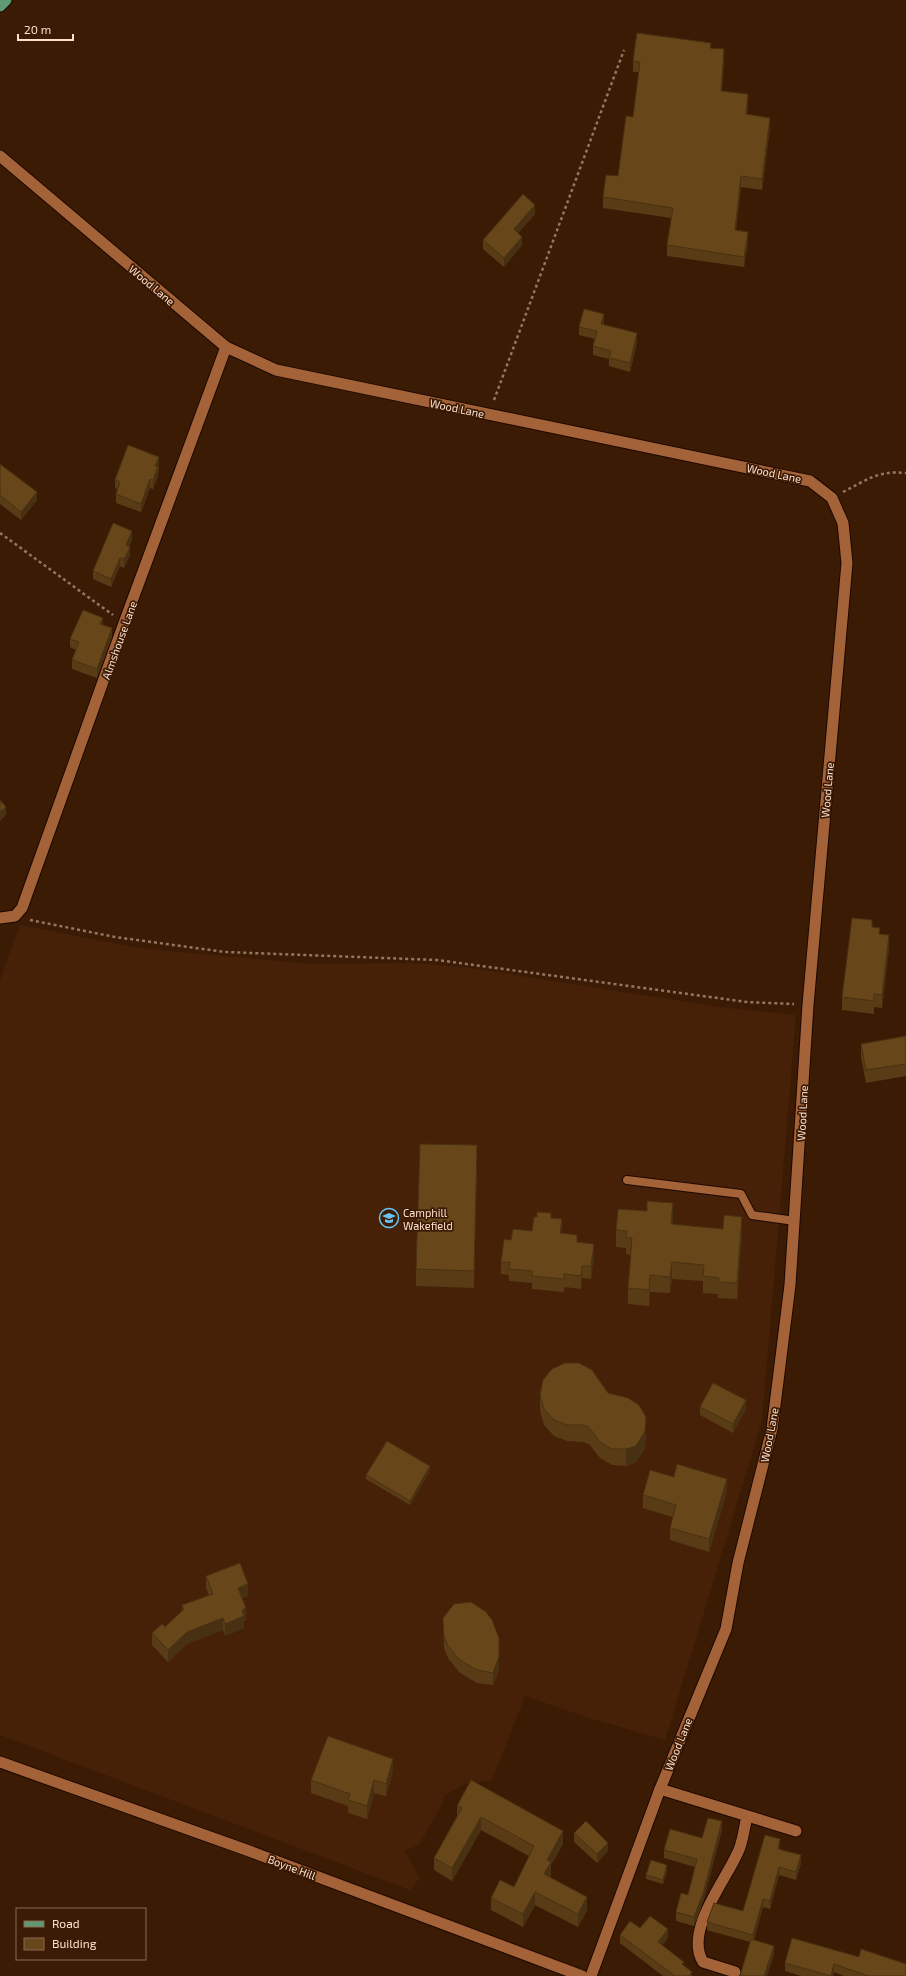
<svg xmlns="http://www.w3.org/2000/svg" width="906" height="1976" viewBox="0 0 906 1976" font-family="'Exo 2',sans-serif">
  <style>
    .built { fill: #462107 }
    .lines { fill: none; stroke-linecap: round; stroke-linejoin: round }
    .service-casing { stroke: #1c0800; stroke-width: 10 }
    .minor-casing { stroke: #1c0800; stroke-width: 13 }
    .tertiary-casing { stroke: #1c0800; stroke-width: 13 }
    .primary-casing { stroke: #1c0800; stroke-width: 13 }
    .path { stroke: #967662; stroke-width: 2.5; stroke-dasharray: 3 3; stroke-linecap: butt }
    .service { stroke: #a46238; stroke-width: 8 }
    .minor { stroke: #a46238; stroke-width: 11 }
    .tertiary { stroke: #a46238; stroke-width: 11 }
    .primary { stroke: #609a74; stroke-width: 11 }
    .wall { fill: #593c16 }
    .shaded-wall { fill: #483112 }
    .building { fill: #674619; stroke: #483112 }
    .labels { text-anchor: middle; dominant-baseline: central; stroke-width: 3.5; stroke-linejoin: round; paint-order: stroke }
    .street-label { font-size: 11px; fill: #fee0ce; stroke: #3c1b05 }
    .poi-label { font-size: 11px; fill: #fee0ce; stroke: #3c1b05; text-anchor: start }
  </style>
  <rect width="100%" height="100%" fill="#3c1b05"/>
  <path class="built" d="M20,925L138,948L310,964L408,963L463,967L719,1007L796,1015L762,1421L665,1740L586,1717L525,1696L492,1780L465,1784L444,1796L443,1802L419,1845L405,1851L420,1878L410,1890L0,1735V980Z"/>
  <g class="lines">
    <defs>
      <path id="service" d="M627,1180L741,1194L752,1215L795,1221"/>
      <g id="minor">
        <path d="M0,918L15,916L22,908L124,623L226,347"/>
        <path d="M660,1789L796,1831"/>
        <path d="M735,1972L703,1962C684,1931 725,1882 738,1852C743,1842 744,1828 747,1817"/>
      </g>
      <g id="tertiary">
        <path d="M0,156L226,347L276,370L810,481L832,498L843,523L847,563L808,1005L790,1285L772,1429L738,1563L726,1629L660,1789L591,1976"/>
        <path d="M0,1762L252,1852L582,1976"/>
      </g>
      <path id="primary" d="M0,6L6,0"/>
    </defs>
    <use href="#service" class="service-casing"/>
    <use href="#minor" class="minor-casing"/>
    <use href="#tertiary" class="tertiary-casing"/>
    <use href="#primary" class="primary-casing"/>
    <g class="path">
      <path d="M494,400L624,50"/>
      <path d="M843,492C867,480 878,470 906,473"/>
      <path d="M0,533L113,615"/>
      <path d="M30,920L115,937L225,952L437,960L747,1002L794,1004"/>
    </g>
    <use href="#service" class="service"/>
    <use href="#minor" class="minor"/>
    <use href="#tertiary" class="tertiary"/>
    <use href="#primary" class="primary"/>
  </g>
  <g class="wall">
    <path d="M711,48L724,60L722,91L748,105L747,114L770,128L762,190L741,187L736,230L748,242L744,267L667,256V245L671,218L603,208V197L618,176L633,117L639,72H633V61Z"/>
    <path d="M535,214L518,233L522,245L504,267L483,249V240Z"/>
    <path d="M604,323L603,325L637,342L630,372L609,366V359L593,355V346L595,339L579,335V327Z"/>
    <path d="M0,464L37,500L21,520L0,504Z"/>
    <path d="M159,466L158,476L153,489L150,488L141,512L116,503V494L117,489L115,488V480Z"/>
    <path d="M132,540L129,546L130,555L124,568L120,566L111,587L93,579V571Z"/>
    <path d="M112,637L97,678L72,669V660L76,650L70,647V639Z"/>
    <path d="M872,927L880,934L889,948L882,1008L874,1007V1014L842,1010V997Z"/>
    <path d="M906,1036V1076L866,1083L861,1057V1044Z"/>
    <path d="M477,1162L474,1288L416,1286V1269Z"/>
    <path d="M551,1218L561,1233L577,1242L594,1257L591,1279L582,1278L581,1289L564,1287V1292L532,1289V1283L509,1281V1275L501,1274V1262L511,1240L532,1231Z"/>
    <path d="M673,1220L672,1224L742,1234L737,1299L718,1298V1294L703,1293V1281L672,1279L670,1293L650,1292L649,1306L628,1304V1288L631,1255L626,1254V1248L616,1247V1230Z"/>
    <path d="M608,1393L646,1434L645,1448L636,1462L626,1466L612,1465L600,1458L589,1444L583,1442L567,1441L554,1436L544,1425L540,1411V1395Z"/>
    <path d="M700,1407L746,1409L733,1433L700,1415Z"/>
    <path d="M430,1471L410,1505L366,1479V1475Z"/>
    <path d="M674,1477L727,1491L709,1552L670,1540V1528L673,1517L643,1508V1495Z"/>
    <path d="M206,1576L248,1596L242,1598L246,1620L244,1621V1628L225,1636L223,1630L187,1644L168,1662L152,1645V1633L165,1627L182,1611V1605L209,1595L206,1588Z"/>
    <path d="M443,1618L499,1670L493,1685L477,1683L460,1673L448,1658L444,1648Z"/>
    <path d="M393,1771L386,1796L374,1793L367,1819L348,1813V1806L311,1793V1780Z"/>
    <path d="M457,1806L563,1844L551,1865V1875L550,1877L587,1910L578,1927L535,1905L523,1927L491,1910V1898L514,1887L529,1856L481,1830L452,1881L434,1870V1858L457,1816Z"/>
    <path d="M722,1830L703,1902L694,1926L676,1921V1912L688,1895L695,1867L664,1858V1850L702,1838Z"/>
    <path d="M574,1833L608,1851L597,1863L574,1842Z"/>
    <path d="M780,1847V1849L801,1863L796,1880L779,1875L770,1909L763,1907L754,1940L774,1955L750,1942L707,1930V1922L743,1911Z"/>
    <path d="M667,1870L663,1884L646,1879V1875Z"/>
    <path d="M640,1928L668,1938L662,1945L684,1966L692,1976H663L620,1943V1935Z"/>
    <path d="M792,1938L906,1976H844L834,1972L833,1976H801L785,1971V1963Z"/>
  </g>
  <g class="shaded-wall">
    <path d="M724,49V60L721,101V91Z"/>
    <path d="M748,94V105L746,125V114Z"/>
    <path d="M770,118V128L762,190V179Z"/>
    <path d="M741,176V187L735,240V230Z"/>
    <path d="M535,205V214L514,238V229Z"/>
    <path d="M748,232V242L744,267V257Z"/>
    <path d="M522,237V245L504,267V258Z"/>
    <path d="M604,314V323L601,333V324Z"/>
    <path d="M637,333V342L630,372V363Z"/>
    <path d="M159,457V466L155,474V466Z"/>
    <path d="M158,467V476L153,489V480Z"/>
    <path d="M150,479V488L141,512V504Z"/>
    <path d="M37,492V500L21,520V512Z"/>
    <path d="M132,531V540L126,554V545Z"/>
    <path d="M130,547V555L124,568V559Z"/>
    <path d="M120,558V566L111,587V579Z"/>
    <path d="M103,618V626L100,624Z"/>
    <path d="M112,628V637L97,678V669Z"/>
    <path d="M6,807V815L0,821V812Z"/>
    <path d="M889,935V948L882,1008V995Z"/>
    <path d="M477,1145V1162L474,1288V1271Z"/>
    <path d="M673,1203V1220L671,1241V1224Z"/>
    <path d="M742,1217V1234L737,1299V1283Z"/>
    <path d="M562,1219V1232L560,1246V1233Z"/>
    <path d="M594,1244V1257L591,1279V1266Z"/>
    <path d="M672,1262V1279L670,1293V1277Z"/>
    <path d="M582,1266V1278L581,1289V1276Z"/>
    <path d="M650,1275V1292L649,1306V1290Z"/>
    <path d="M746,1400V1409L733,1433V1424Z"/>
    <path d="M646,1417L645,1448L636,1462L626,1466V1449Z"/>
    <path d="M430,1466V1471L410,1505V1501Z"/>
    <path d="M727,1479V1491L709,1552V1539Z"/>
    <path d="M248,1584V1596L238,1599V1588Z"/>
    <path d="M246,1608V1620L244,1621V1628L225,1636V1624L242,1610Z"/>
    <path d="M223,1618V1630L187,1644L168,1662V1650L187,1632Z"/>
    <path d="M499,1657V1670L493,1685V1673Z"/>
    <path d="M393,1759V1771L386,1796V1784Z"/>
    <path d="M374,1780V1793L367,1819V1806Z"/>
    <path d="M481,1817V1830L452,1881V1868Z"/>
    <path d="M722,1821V1830L703,1902L694,1926V1917Z"/>
    <path d="M563,1831V1844L551,1865V1875L544,1887V1874L547,1860Z"/>
    <path d="M780,1839V1847L778,1857V1849Z"/>
    <path d="M608,1843V1851L597,1863V1854Z"/>
    <path d="M801,1855V1863L796,1880V1872Z"/>
    <path d="M667,1865V1870L663,1884V1880Z"/>
    <path d="M779,1867V1875L770,1909V1901Z"/>
    <path d="M535,1892V1905L523,1927V1914Z"/>
    <path d="M587,1897V1910L578,1927V1914Z"/>
    <path d="M763,1899V1907L753,1943V1935Z"/>
    <path d="M668,1929V1938L658,1951V1942Z"/>
    <path d="M774,1946V1955L767,1976H764Z"/>
    <path d="M834,1964V1972L833,1976H831Z"/>
  </g>
  <g class="building">
    <path d="M637,33L711,43L710,48L724,49L721,91L748,94L746,114L770,118L762,179L741,176L735,230L748,232L744,257L667,245L673,208L603,197L606,175L618,176L626,116L633,117L640,62L633,61Z"/>
    <path d="M523,194L535,205L514,229L522,237L504,258L483,240Z"/>
    <path d="M584,309L604,314L601,324L637,333L630,363L609,358L611,351L593,346L597,331L579,327Z"/>
    <path d="M128,445L159,457L155,466L158,467L153,480L150,479L141,504L116,494L120,482L115,480Z"/>
    <path d="M0,464L37,492L21,512L0,495Z"/>
    <path d="M113,523L132,531L126,545L130,547L124,559L120,558L111,579L93,571Z"/>
    <path d="M83,610L103,618L100,624L112,628L97,669L72,660L79,642L70,639Z"/>
    <path d="M0,800L6,807L0,812Z"/>
    <path d="M852,918L872,920V927L880,928L879,934L889,935L882,995L874,994V1001L842,997Z"/>
    <path d="M906,1036V1064L866,1070L861,1044Z"/>
    <path d="M420,1144L477,1145L474,1271L416,1269Z"/>
    <path d="M647,1201L673,1203L671,1224L723,1229L724,1215L742,1217L737,1283L718,1282L719,1278L703,1276L704,1265L672,1262L670,1277L650,1275L649,1290L628,1288L632,1238H626L627,1231L616,1230L618,1209L647,1211Z"/>
    <path d="M537,1212L551,1213V1218L562,1219L560,1233L577,1235V1242L594,1244L591,1266H582L581,1276L564,1274V1279L532,1276V1271L509,1269L510,1262H501L504,1239L511,1240L513,1229L532,1231L534,1217H537Z"/>
    <path d="M565,1363H579L592,1370L608,1393L628,1398L639,1405L646,1417L645,1431L636,1446L626,1449H612L600,1442L589,1427L583,1425H567L554,1420L544,1409L540,1395L543,1380L552,1369Z"/>
    <path d="M713,1383L746,1400L733,1424L700,1407Z"/>
    <path d="M387,1441L430,1466L410,1501L366,1475Z"/>
    <path d="M677,1464L727,1479L709,1539L670,1528L676,1505L643,1495L650,1470L674,1477Z"/>
    <path d="M240,1563L248,1584L238,1588L246,1608L242,1610L244,1616L225,1624L223,1618L187,1632L168,1650L152,1633L162,1624L165,1627L184,1609L182,1605L213,1594L206,1576Z"/>
    <path d="M471,1602L486,1612L492,1620L499,1638V1657L493,1673L477,1670L460,1660L448,1646L444,1636L443,1618L454,1604Z"/>
    <path d="M328,1736L393,1759L386,1784L374,1780L367,1806L348,1800L350,1794L311,1780Z"/>
    <path d="M471,1780L563,1831L547,1860L551,1862L544,1874L587,1897L578,1914L535,1892L523,1914L491,1898L500,1880L514,1887L534,1846L481,1817L452,1868L434,1858L462,1808L457,1806Z"/>
    <path d="M708,1818L722,1821L703,1894L694,1917L676,1912L681,1893L688,1895L697,1859L664,1850L670,1829L702,1838Z"/>
    <path d="M586,1821L608,1843L597,1854L574,1833Z"/>
    <path d="M765,1835L780,1839L778,1849L801,1855L796,1872L779,1867L770,1901L763,1899L753,1935L707,1922L714,1903L743,1911Z"/>
    <path d="M651,1860L667,1865L663,1880L646,1875Z"/>
    <path d="M650,1916L668,1929L658,1942L684,1962L682,1964L692,1972L689,1976H675L620,1935L630,1921L640,1928Z"/>
    <path d="M792,1938L859,1957L861,1949L906,1964V1976H869L834,1964L831,1976L785,1963Z"/>
    <path d="M751,1939L774,1946L764,1976H740Z"/>
  </g>
  <defs>
    <symbol id="university-ring" viewBox="-11 -11 22 22"><circle r="9.5" fill="#3c1b05" stroke="#68c4f0" stroke-width="1.5"/><path d="M0-5L7-2L0 1L-7-2ZM-4 1L0 2.5L4 1V4Q0 6-4 4Z" fill="#68c4f0"/></symbol>
  </defs>
  <g fill-rule="evenodd">
    <use href="#university-ring" x="378" y="1207" width="22" height="22"/>
  </g>
  <g class="labels">
    <g class="street-label">
      <text transform="translate(152 285) rotate(40)">Wood Lane</text>
      <text transform="translate(457 408) rotate(12)">Wood Lane</text>
      <text transform="translate(774 473) rotate(12)">Wood Lane</text>
      <text transform="translate(119 640) rotate(-70)">Almshouse Lane</text>
      <text transform="translate(827 790) rotate(-85)">Wood Lane</text>
      <text transform="translate(802 1113) rotate(-87)">Wood Lane</text>
      <text transform="translate(769 1435) rotate(-79)">Wood Lane</text>
      <text transform="translate(678 1744) rotate(-68)">Wood Lane</text>
      <text transform="translate(292 1867) rotate(21)">Boyne Hill</text>
    </g>
    <g class="poi-label">
      <text x="403" y="1212">Camphill<tspan x="403" dy="13">Wakefield</tspan></text>
    </g>
  </g>
  <rect x="16" y="1908" width="130" height="52" fill="#3c1b05" stroke="#8a6a55"/>
  <rect x="24" y="1921" width="20" height="6" fill="#609a74" stroke="#8a6a55"/>
  <text x="52" y="1928" font-size="12" fill="#fee0ce">Road</text>
  <rect x="24" y="1938" width="20" height="12" fill="#674619" stroke="#8a6a55"/>
  <text x="52" y="1948" font-size="12" fill="#fee0ce">Building</text>
  <path d="M18 34v6h55v-6" fill="none" stroke="#fee0ce" stroke-width="2"/>
  <text x="24" y="34" font-size="12" fill="#fee0ce" stroke="#3c1b05" stroke-width="3" paint-order="stroke">20 m</text>
</svg>
